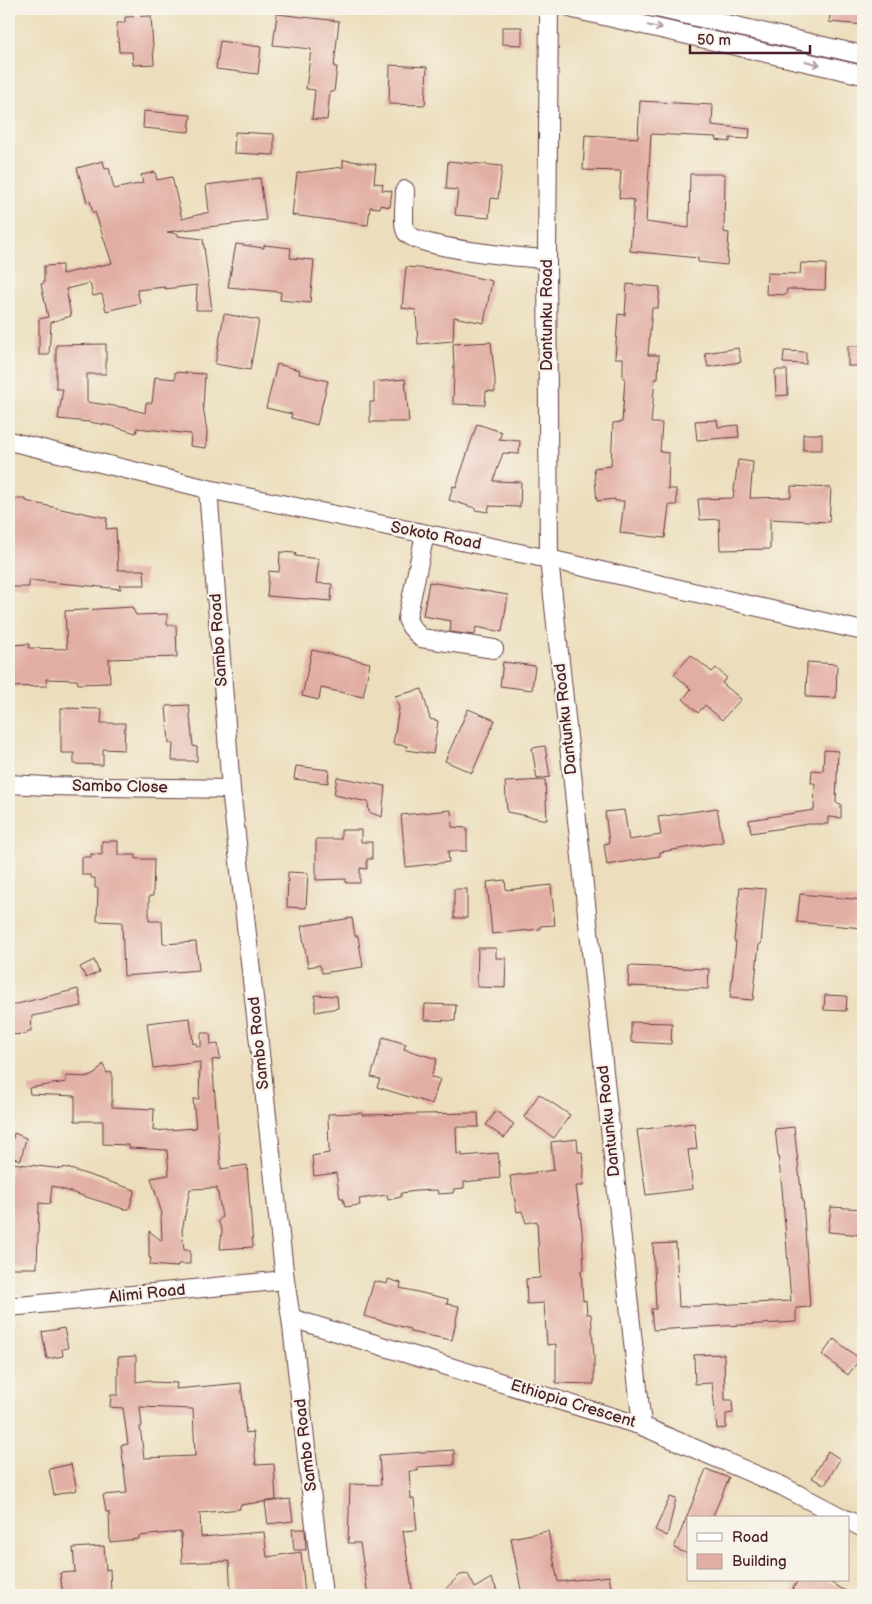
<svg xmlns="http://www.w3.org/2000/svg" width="872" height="1604" viewBox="0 0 872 1604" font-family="'Balsamiq Sans',sans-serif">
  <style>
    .building { fill: #e2ada3; fill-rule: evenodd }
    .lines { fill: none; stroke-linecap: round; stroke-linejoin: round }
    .minor-casing { stroke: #623c41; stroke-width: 20 }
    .minor { stroke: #fff; stroke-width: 18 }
    .oneway { stroke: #ae9aa0 }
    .labels { text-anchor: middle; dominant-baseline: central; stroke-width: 4.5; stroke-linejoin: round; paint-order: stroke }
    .street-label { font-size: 16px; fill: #4a1f2b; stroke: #f7f3e8 }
  </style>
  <rect width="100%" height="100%" fill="#f7f3e8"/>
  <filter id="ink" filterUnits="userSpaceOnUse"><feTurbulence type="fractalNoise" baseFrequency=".02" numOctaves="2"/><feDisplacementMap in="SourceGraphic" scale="10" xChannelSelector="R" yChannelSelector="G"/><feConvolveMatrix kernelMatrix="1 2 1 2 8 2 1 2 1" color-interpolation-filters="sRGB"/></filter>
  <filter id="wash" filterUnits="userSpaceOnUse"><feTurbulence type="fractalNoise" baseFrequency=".0096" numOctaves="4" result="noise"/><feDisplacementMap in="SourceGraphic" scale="20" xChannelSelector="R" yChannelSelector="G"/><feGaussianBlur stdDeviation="1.12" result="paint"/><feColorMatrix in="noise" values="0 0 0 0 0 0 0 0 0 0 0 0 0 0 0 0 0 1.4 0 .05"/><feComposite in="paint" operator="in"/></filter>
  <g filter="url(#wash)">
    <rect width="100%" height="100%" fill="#ecdebc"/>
    <g id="blocks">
      <g class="building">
        <path d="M831,9H863V25L829,22Z"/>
        <path d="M277,14L339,21L334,67H337L334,92H330L327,120L312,119L315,90L306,89L311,49L273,45Z"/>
        <path d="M151,16L154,64L133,65L132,52H119L117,23H125V17Z"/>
        <path d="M502,27H522V45L502,44Z"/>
        <path d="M220,41L261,47L258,74L216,69Z"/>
        <path d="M390,65L427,67L425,105L389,104Z"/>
        <path d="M640,101L713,105L712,125L750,129L749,139L730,138V142L716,140L717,137L651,134L646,222L689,228L690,174H725L724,232L729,233L727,265L698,262V258L630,251L634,200L619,198L621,171L583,170L585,135L638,138Z"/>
        <path d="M144,111L191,115L189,132L143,128Z"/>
        <path d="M235,132L274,134V155L234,153Z"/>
        <path d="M343,160L376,164L374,183L383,184L382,190L392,191L390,207L380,205V208L370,207L368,225L292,215L297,173L343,167Z"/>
        <path d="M103,161L105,169L109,168L114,189L143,183L141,175L155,172L157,180L172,177L182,219L209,212L206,185L260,178L266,220L167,232L178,234V236L203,239L212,310H196L197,285L165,289V287L137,290L140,303L106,311L102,294L93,296L90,283L66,289L71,316L51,322L49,355H39V319L48,317L41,284L44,283V266L62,265V274L112,263L95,212L93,213L90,201L87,202L77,168Z"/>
        <path d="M448,161L502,166L498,199L491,198L489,218L455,215L458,190L446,189Z"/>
        <path d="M236,244L264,248V245L291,248L290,258L314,260L310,303L280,300L281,292L228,287Z"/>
        <path d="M801,263L826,264L825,290L787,289L786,295L766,294L767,273L800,274Z"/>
        <path d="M406,267L443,270L492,281L484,323L454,317L453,341L418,344L416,310L402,308Z"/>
        <path d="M627,284L660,287L658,308H652L648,355H659L658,379H655L651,423H662L660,452L669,453L668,489H676L677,505H669L665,538L620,533L624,501H615V499L597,501L594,468L611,466L613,423L622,422L625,378H623V358H615L618,314L625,315Z"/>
        <path d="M224,314L259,320L250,370L215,364Z"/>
        <path d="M491,342L495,379V392L486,391L485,405L453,404L454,368L453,344Z"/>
        <path d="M106,344V374H87V402L127,408L145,413L146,403H152L155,377L175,379V372L205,374L203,406L207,432L206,448L190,446L191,434L137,428L136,433L112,426L89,422L58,419L63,389H56V345Z"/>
        <rect x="848" y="346" width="15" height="20"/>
        <path d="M738,348L741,362L708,367L705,353Z"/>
        <path d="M784,351L806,352V364L783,363Z"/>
        <path d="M277,364L300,370L299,374L328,381L317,425L291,418L292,414L266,408Z"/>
        <path d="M775,370H787L788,395L776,396Z"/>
        <path d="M405,379L409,422H370V402H374V382Z"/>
        <path d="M717,420L718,427L738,425L739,437L697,440L695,421Z"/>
        <path d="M477,424L502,432L499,439L520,441L519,454L503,453L493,481L521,482L520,507L489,506L488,512L475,510V508L449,500L453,486L456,487Z"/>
        <rect x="803" y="434" width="19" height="16"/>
        <path d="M738,460L753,462L750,498L791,497V486L831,488L829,522L770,519V549L720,550L719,519L700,520L698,499L733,498Z"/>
        <path d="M9,499H26V501L79,513V512L107,518L106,529L116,528L118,570H144L145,585H119L121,589L29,580V587H9Z"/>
        <path d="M280,552L296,553L295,556L319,559L316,583L332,584L331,601L267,596L269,571L279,572Z"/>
        <path d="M429,582L508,595L502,632L476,627L475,635L450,632L451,621L423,616Z"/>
        <path d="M132,607L136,615L167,614V625H176L177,657L109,659L110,683L78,684L77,680L46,679L47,686L9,687V648H10L11,645L29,644V648L67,649L65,611Z"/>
        <path d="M312,650L370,663L363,697L321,688L319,700L302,696Z"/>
        <path d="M691,655L712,672L716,668L727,678L722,683L741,699L722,720L705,705L698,713L683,699L691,689L674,674Z"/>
        <path d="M503,662L535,666L532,690L500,686Z"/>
        <path d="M807,662L837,664L836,698L806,697Z"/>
        <path d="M422,689L430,719L438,721L433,754L406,750L407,746L393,744L399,708L395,696Z"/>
        <path d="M189,705L193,746L197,747V761H172L173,743H169L166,706Z"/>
        <path d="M61,708L102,709L101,723H125L124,750L103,749V765L74,764V753H61Z"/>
        <path d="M468,709L495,720L472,773L445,761Z"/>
        <path d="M545,746L550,777L537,779L532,748Z"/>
        <path d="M824,750L838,751L836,803L841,804V818L828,817V824H808L751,833L749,820L814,810L815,783H811L812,770L823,771Z"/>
        <path d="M296,766L329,770L328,783L294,779Z"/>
        <path d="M337,777L385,786L382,817L369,812L368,802L334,795Z"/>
        <path d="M545,780L547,820L507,812L505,782Z"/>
        <path d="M717,808L723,842L660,852V856L607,865L604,844L609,843L605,812L624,810L629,840L661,835L658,817Z"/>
        <path d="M451,810L452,827L467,828V851H448L449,862L406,867L401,815Z"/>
        <path d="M341,830H361V842H372V859H367V869L360,868V883H346V879L316,880V839H341Z"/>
        <path d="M102,841H118V855H136V859H154L153,896H149V921H162L163,944L196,942L199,970L124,976L122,922L97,921L98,888H95V878H91V875H82V857H91V854L102,855Z"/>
        <path d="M288,872L308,873L306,908L287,907Z"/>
        <path d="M505,880L506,890L551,885L555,925L540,926V929L492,934L487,882Z"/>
        <path d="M740,887L766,889L761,944H759L753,1000L730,998L736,942L734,941Z"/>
        <rect x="454" y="889" width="13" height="29"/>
        <path d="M800,894L863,900V928L797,922Z"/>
        <path d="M352,918L355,936H358L363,967L322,973L320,965L308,967L301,926Z"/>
        <path d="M478,948H496V958H506L505,988L477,987Z"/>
        <path d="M94,960L99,972L86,978L80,967Z"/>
        <path d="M629,966L709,969L708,989L628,986Z"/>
        <path d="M78,989L82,1006L32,1016L31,1031H28L27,1034L9,1035V1006Z"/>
        <path d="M315,995L337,996L338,1008L315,1012Z"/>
        <path d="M825,995L847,996L846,1011L824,1010Z"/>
        <path d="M425,1004L456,1005L455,1021L424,1020Z"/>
        <path d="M190,1018L193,1044L196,1043L197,1047L201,1046V1033H210L211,1045L218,1044L220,1059L212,1060L221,1169L247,1165L253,1247L220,1249L222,1230L218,1221L222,1217L217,1188L190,1189L182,1231L184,1250H190V1264H178L177,1267L150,1265L151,1258H149V1231L162,1241L161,1217L162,1214L151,1178L169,1175L167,1150L129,1148V1145L103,1144V1121H75V1096L30,1094L29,1088L66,1082V1076L89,1077L96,1073L103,1064L107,1073L112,1072V1107L154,1109L153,1131L196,1128L193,1099H199L200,1062L153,1068L147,1023Z"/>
        <path d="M631,1022L672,1023L671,1044L631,1042Z"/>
        <path d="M383,1037L406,1044L404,1049L437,1059L431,1077L440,1079L432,1104L377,1087L380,1079L371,1077Z"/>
        <path d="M539,1094L570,1115L554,1138L524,1117Z"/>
        <path d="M496,1111L514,1124L504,1138L486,1125Z"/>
        <path d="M362,1113V1115L478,1113L479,1127H456L457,1154L462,1153V1156L498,1153L500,1178L464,1182V1188L454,1189L453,1193L438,1194L437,1190L416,1191L401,1193V1197L388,1200L387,1195L359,1199L360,1205L345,1207L343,1198H340L336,1173L314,1176L312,1156L329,1153L328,1114Z"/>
        <path d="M694,1123L697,1149L688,1150L693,1189L646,1195L637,1130Z"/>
        <path d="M794,1127L802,1199H803L810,1307L796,1308V1322L653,1330L651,1309H656L653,1244L676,1243L679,1307L791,1301L782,1188L775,1129Z"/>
        <path d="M14,1133L26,1138L21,1160L9,1157Z"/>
        <path d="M577,1139L578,1152H582L584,1170L583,1186H576L582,1230L584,1270H581L583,1301L586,1300L587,1314H591L594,1356V1384L556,1383V1344L547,1345L544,1303L527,1304L526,1279L540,1278L537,1221L526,1223L522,1211L517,1212L510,1176L554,1170L551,1142Z"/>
        <path d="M11,1163L63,1169L64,1167L135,1190L129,1209H124L52,1186L50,1204L39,1203L37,1268H9V1187Z"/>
        <path d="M831,1207L863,1209V1235L828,1232Z"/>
        <path d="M388,1279L401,1283L400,1288L448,1299L447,1304L459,1306L452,1340L410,1332V1329L364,1316L374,1281L387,1284Z"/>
        <path d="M64,1328L68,1348L62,1349L63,1356L47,1359L42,1332Z"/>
        <path d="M834,1339L860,1359L848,1375L822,1355Z"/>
        <path d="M724,1354L725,1400H732L733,1413L726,1414V1428L717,1429L712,1383L695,1384L694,1355Z"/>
        <path d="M136,1356V1382L150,1380V1382L177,1383L176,1389L241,1383L246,1433L253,1432L256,1465L274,1464L276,1500L240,1505V1509L200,1513L201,1537L264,1532L267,1557L301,1552L305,1595H231L229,1561L182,1563L181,1532L139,1536V1539L110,1542L109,1512H106L103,1495L127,1493L121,1445L128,1444L123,1408L110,1407L111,1395H118V1357ZM140,1407L193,1409L195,1456L144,1458L140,1427L142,1426Z"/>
        <path d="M454,1450V1465L418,1467V1471H409L411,1499H414L417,1530L403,1531L413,1595H368L360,1543H348L350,1484L381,1485L379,1455Z"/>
        <path d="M828,1451L840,1459L825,1485L812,1478Z"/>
        <path d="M71,1464L77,1490L54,1495L49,1469Z"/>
        <path d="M706,1469L729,1478L712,1518H688V1554L674,1548Z"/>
        <path d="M670,1497L676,1499L667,1536L655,1530Z"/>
        <path d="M290,1499L293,1521L268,1524L265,1502Z"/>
        <path d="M292,1529H305L306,1550H294Z"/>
        <path d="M548,1531L558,1582L609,1576L612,1595H522L511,1538Z"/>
        <path d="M104,1546L106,1570L110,1569L111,1595H63L60,1573L75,1572L73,1548Z"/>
        <path d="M468,1574L475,1588L491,1578L500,1595H439L460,1575Z"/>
        <path d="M798,1580H826L853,1595H789Z"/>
      </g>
    </g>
  </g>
  <g filter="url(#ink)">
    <use href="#blocks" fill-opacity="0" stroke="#623c41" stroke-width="1"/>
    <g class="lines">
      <defs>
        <g id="minor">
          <path d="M549,9L547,259L549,559L642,1426"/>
          <path d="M573,9L863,75"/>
          <path d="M661,9L863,55"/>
          <path d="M405,190C405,200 402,224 406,232C414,248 526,258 547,259"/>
          <path d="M9,441L208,489L549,559L863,631"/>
          <path d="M208,489L231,789L285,1280L291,1318L323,1595"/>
          <path d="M425,534L407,619L411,627L421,638L494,649"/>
          <path d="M9,784L46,786L231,789"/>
          <path d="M9,1307L285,1280"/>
          <path d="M291,1318L642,1426L782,1486L843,1518"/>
          <path d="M848,1520L863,1528"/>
        </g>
      </defs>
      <use href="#minor" class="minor-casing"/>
      <use href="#minor" class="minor"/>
    </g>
    <defs><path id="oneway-shaft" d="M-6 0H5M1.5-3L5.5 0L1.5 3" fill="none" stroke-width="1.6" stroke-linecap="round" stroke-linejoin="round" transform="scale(1.25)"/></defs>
    <g class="oneway">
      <use href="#oneway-shaft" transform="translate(655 27) rotate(13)"/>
      <use href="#oneway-shaft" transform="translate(813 63) rotate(13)"/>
    </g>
  </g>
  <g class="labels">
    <g class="street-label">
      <text transform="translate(547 315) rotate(-90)">Dantunku Road</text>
      <text transform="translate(436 536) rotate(11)">Sokoto Road</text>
      <text transform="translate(219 640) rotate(-94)">Sambo Road</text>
      <text transform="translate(566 719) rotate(-96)">Dantunku Road</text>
      <text transform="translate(120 787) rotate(1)">Sambo Close</text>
      <text transform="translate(259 1043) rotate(-96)">Sambo Road</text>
      <text transform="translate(609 1121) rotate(-96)">Dantunku Road</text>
      <text transform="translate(147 1294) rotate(-6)">Alimi Road</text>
      <text transform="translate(573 1404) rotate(17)">Ethiopia Crescent</text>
      <text transform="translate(306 1445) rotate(-97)">Sambo Road</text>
    </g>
  </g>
  <rect width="872" height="1604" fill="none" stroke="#f7f3e8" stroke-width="30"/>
  <rect x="687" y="1516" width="162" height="65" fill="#f7f3e8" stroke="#b29e9c"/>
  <rect x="697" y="1533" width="25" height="8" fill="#ffffff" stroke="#b29e9c"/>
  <text x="732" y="1542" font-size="15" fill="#4a1f2b">Road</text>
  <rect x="697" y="1554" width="25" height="15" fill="#e2ada3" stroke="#b29e9c"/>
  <text x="732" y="1566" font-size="15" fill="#4a1f2b">Building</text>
  <path d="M690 45v8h120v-8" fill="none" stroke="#4a1f2b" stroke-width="2.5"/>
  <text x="697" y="45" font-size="15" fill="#4a1f2b" stroke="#f7f3e8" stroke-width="4" paint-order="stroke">50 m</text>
</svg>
